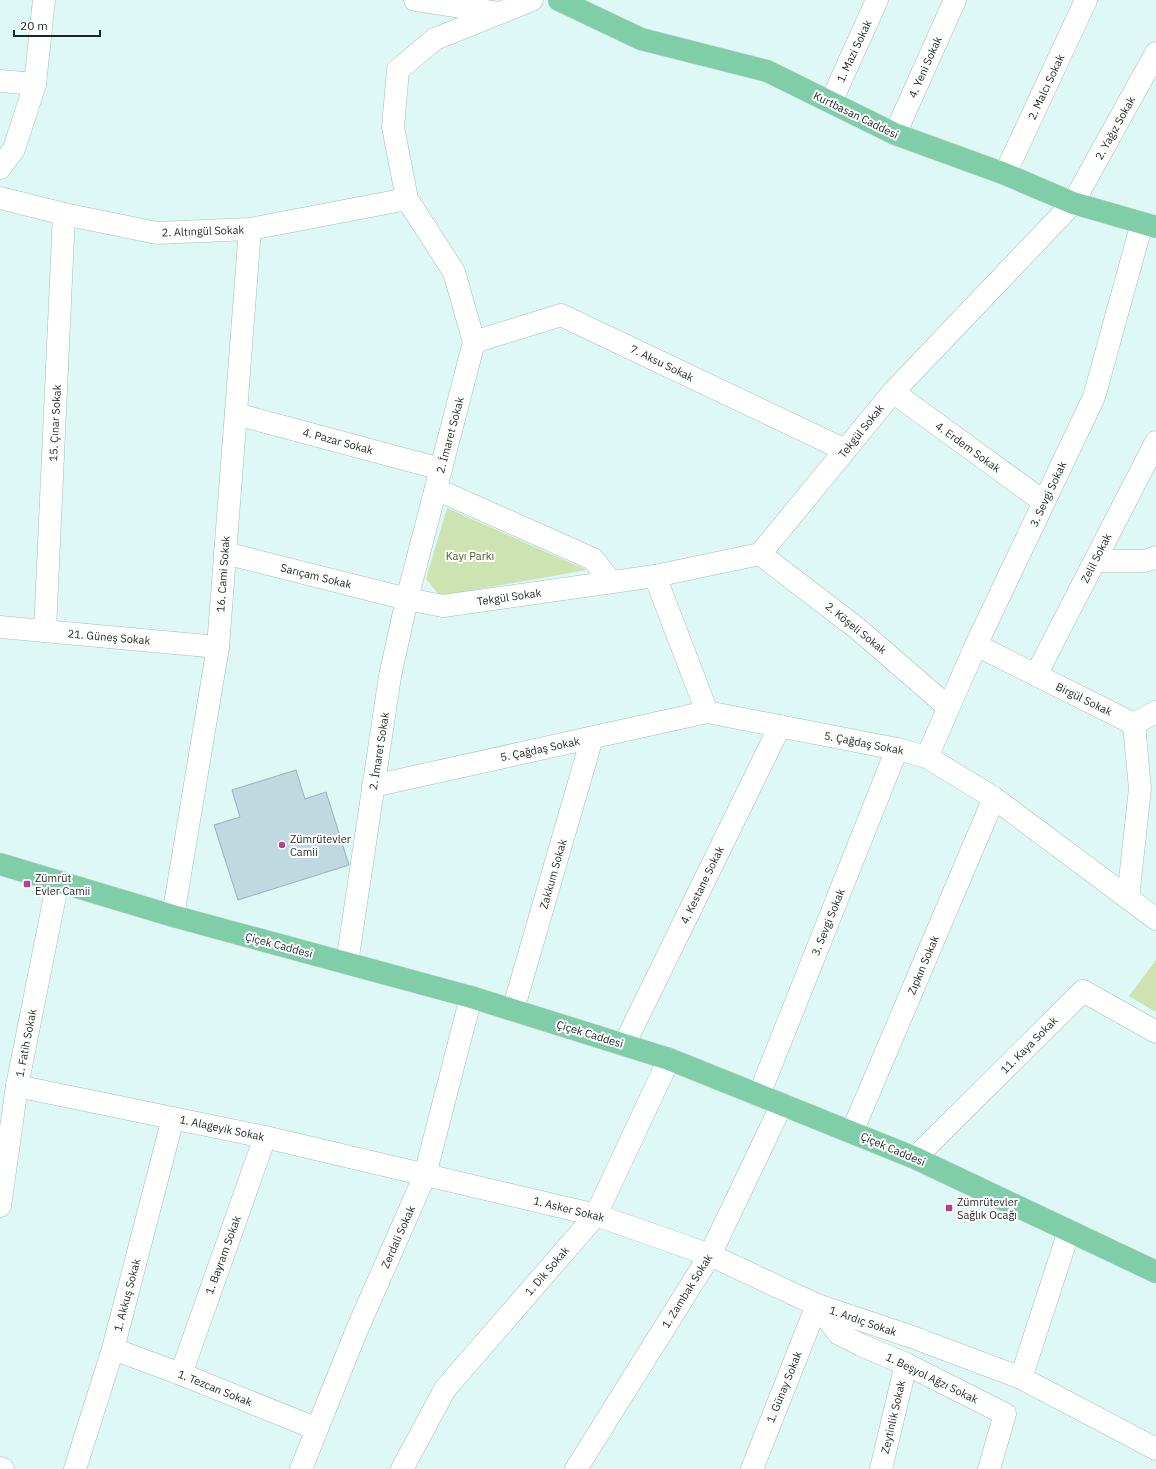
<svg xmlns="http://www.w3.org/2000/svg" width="1156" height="1469" viewBox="0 0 1156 1469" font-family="'IBM Plex Sans',sans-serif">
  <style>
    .green { fill: #cee3b2 }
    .building { fill: #c0d9e1; stroke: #99b1b9 }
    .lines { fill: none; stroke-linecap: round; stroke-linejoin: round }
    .minor-casing { stroke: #a2bdba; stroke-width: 23 }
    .major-casing { stroke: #dbdcdc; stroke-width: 23 }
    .minor { stroke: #fff; stroke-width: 22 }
    .major { stroke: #80cda9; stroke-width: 22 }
    .poi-dot { fill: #b83e91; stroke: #fff; stroke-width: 1.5 }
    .labels { text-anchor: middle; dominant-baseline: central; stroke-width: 4; stroke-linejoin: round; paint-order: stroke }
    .street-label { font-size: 11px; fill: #1c2625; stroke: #fff }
    .park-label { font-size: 11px; fill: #455b1d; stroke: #fff }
    .poi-label { font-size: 11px; fill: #1c2625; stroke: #fff; text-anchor: start }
  </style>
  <rect width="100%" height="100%" fill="#ddf8f5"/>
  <g class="green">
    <path d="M447,508L587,570L440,596L426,579Z"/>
    <path d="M1156,960V1012L1129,996Z"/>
  </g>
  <path class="building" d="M296,770L305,799L326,792L349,865L238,900L214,825L240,817L232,790Z"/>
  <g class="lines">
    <defs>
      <g id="minor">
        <path d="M415,0L499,13"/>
        <path d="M0,81L35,84"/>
        <path d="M831,102L877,0"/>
        <path d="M895,134L955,0"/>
        <path d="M0,168L14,149L35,84L44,0"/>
        <path d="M1005,174L1086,0"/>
        <path d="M0,198L64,214L157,233L250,229L407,199"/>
        <path d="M474,342L561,315L845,450"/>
        <path d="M893,392L1044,502"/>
        <path d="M236,414L441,469"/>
        <path d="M436,489L593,559L611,582"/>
        <path d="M225,553L407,599L443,606L655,576L760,554L893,392L1073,203L1156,53"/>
        <path d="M760,554L858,629L948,707"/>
        <path d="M1095,561H1145L1156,557"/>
        <path d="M655,576L707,712"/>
        <path d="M0,627L218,647"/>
        <path d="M45,631L64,214"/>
        <path d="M976,645L1134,724L1140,789L1128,898"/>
        <path d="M1036,675L1156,442"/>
        <path d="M1134,724L1156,712"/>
        <path d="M927,757L976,645L1094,397L1142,223"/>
        <path d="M373,786L707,712L897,749L927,757L994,798L1156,919"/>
        <path d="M173,916L218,647L250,229"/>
        <path d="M347,963L390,676L407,599L474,342L454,272L407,199L393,127L398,70L435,39L532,0"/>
        <path d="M513,1010L592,738"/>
        <path d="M624,1045L780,726"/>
        <path d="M17,1086L265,1137L596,1215L710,1255L817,1305L915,1338L1021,1378L1156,1449"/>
        <path d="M759,1095L897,749"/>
        <path d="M852,1132L994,798"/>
        <path d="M915,1158L1083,991L1156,1032"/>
        <path d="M0,1206L17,1086L58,881"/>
        <path d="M817,1305L839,1334L861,1345L906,1364L1005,1414L989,1469"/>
        <path d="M113,1349L181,1374L317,1429"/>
        <path d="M181,1374L265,1137"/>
        <path d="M1021,1378L1069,1231"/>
        <path d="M0,1468L3,1469"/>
        <path d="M75,1469L113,1349L173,1118"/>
        <path d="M301,1469L356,1332L425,1175L471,997"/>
        <path d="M402,1469L445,1389L596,1215L669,1059"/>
        <path d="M576,1469L710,1255L782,1104"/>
        <path d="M752,1469L817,1305"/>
        <path d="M881,1469L906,1364"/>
      </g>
      <g id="major">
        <path d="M559,0L641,39L767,71L895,134L1005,174L1073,203L1156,227"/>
        <path d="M0,864L173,916L471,997L669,1059L915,1158L1156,1272"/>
      </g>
    </defs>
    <use href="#minor" class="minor-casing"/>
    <use href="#major" class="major-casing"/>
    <use href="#minor" class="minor"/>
    <use href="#major" class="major"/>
  </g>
  <g class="poi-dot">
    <circle cx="282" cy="845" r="4"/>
    <rect x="23" y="880" width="8" height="8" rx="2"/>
    <rect x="945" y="1204" width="8" height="8" rx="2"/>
  </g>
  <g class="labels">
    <g class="street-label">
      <text transform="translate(854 51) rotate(-65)">1. Mazi Sokak</text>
      <text transform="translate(925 67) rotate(-66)">4. Yeni Sokak</text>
      <text transform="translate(1046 87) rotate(-65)">2. Malcı Sokak</text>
      <text transform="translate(856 115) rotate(26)">Kurtbasan Caddesi</text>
      <text transform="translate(1115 128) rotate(-61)">2. Yağız Sokak</text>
      <text transform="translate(203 231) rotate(-2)">2. Altıngül Sokak</text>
      <text transform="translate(662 363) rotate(26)">7. Aksu Sokak</text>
      <text transform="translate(55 423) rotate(-87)">15. Çınar Sokak</text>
      <text transform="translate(861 431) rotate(-51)">Tekgül Sokak</text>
      <text transform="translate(450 435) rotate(-75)">2. İmaret Sokak</text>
      <text transform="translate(338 441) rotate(15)">4. Pazar Sokak</text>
      <text transform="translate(968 447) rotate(36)">4. Erdem Sokak</text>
      <text transform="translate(1048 494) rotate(-65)">3. Sevgi Sokak</text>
      <text transform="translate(1096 558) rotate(-63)">Zelil Sokak</text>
      <text transform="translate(223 574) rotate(-86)">16. Cami Sokak</text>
      <text transform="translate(316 576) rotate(14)">Sarıçam Sokak</text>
      <text transform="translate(509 597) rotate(-8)">Tekgül Sokak</text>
      <text transform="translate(856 628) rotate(39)">2. Köşeli Sokak</text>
      <text transform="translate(109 637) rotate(5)">21. Güneş Sokak</text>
      <text transform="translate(1084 699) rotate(26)">Birgül Sokak</text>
      <text transform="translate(864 743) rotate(11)">5. Çağdaş Sokak</text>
      <text transform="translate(540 749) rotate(-12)">5. Çağdaş Sokak</text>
      <text transform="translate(379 751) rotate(-81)">2. İmaret Sokak</text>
      <text transform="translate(553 874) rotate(-74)">Zakkum Sokak</text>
      <text transform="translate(702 885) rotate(-64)">4. Kestane Sokak</text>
      <text transform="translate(828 922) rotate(-68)">3. Sevgi Sokak</text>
      <text transform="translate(279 945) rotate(15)">Çiçek Caddesi</text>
      <text transform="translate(923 965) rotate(-67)">Zıpkın Sokak</text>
      <text transform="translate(590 1034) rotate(17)">Çiçek Caddesi</text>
      <text transform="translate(26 1043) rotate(-79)">1. Fatih Sokak</text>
      <text transform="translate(1029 1045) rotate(-45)">11. Kaya Sokak</text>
      <text transform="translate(222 1128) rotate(12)">1. Alageyik Sokak</text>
      <text transform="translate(893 1149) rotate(23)">Çiçek Caddesi</text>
      <text transform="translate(569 1209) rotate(14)">1. Asker Sokak</text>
      <text transform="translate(398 1237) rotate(-66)">Zerdali Sokak</text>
      <text transform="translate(223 1255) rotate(-70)">1. Bayram Sokak</text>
      <text transform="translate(547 1271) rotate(-49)">1. Dik Sokak</text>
      <text transform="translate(687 1291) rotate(-58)">1. Zambak Sokak</text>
      <text transform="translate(127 1295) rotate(-75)">1. Akkuş Sokak</text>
      <text transform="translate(863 1321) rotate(19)">1. Ardıç Sokak</text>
      <text transform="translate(932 1378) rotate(26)">1. Beşyol Ağzı Sokak</text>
      <text transform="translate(784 1387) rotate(-68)">1. Günay Sokak</text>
      <text transform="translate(215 1388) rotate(22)">1. Tezcan Sokak</text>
      <text transform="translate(893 1417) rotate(-77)">Zeytinlik Sokak</text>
    </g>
    <g class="park-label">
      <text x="470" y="556">Kayı Parkı</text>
    </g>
    <g class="poi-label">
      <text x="290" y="839">Zümrütevler<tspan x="290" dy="13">Camii</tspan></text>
      <text x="35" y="878">Zümrüt<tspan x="35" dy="13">Evler Camii</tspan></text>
      <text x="957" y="1202">Zümrütevler<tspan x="957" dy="13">Sağlık Ocağı</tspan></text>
    </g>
  </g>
  <path d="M14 30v6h86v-6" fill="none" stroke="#1c2625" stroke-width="2"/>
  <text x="20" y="30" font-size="12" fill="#1c2625" stroke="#ffffff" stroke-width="3" paint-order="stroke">20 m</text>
</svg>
